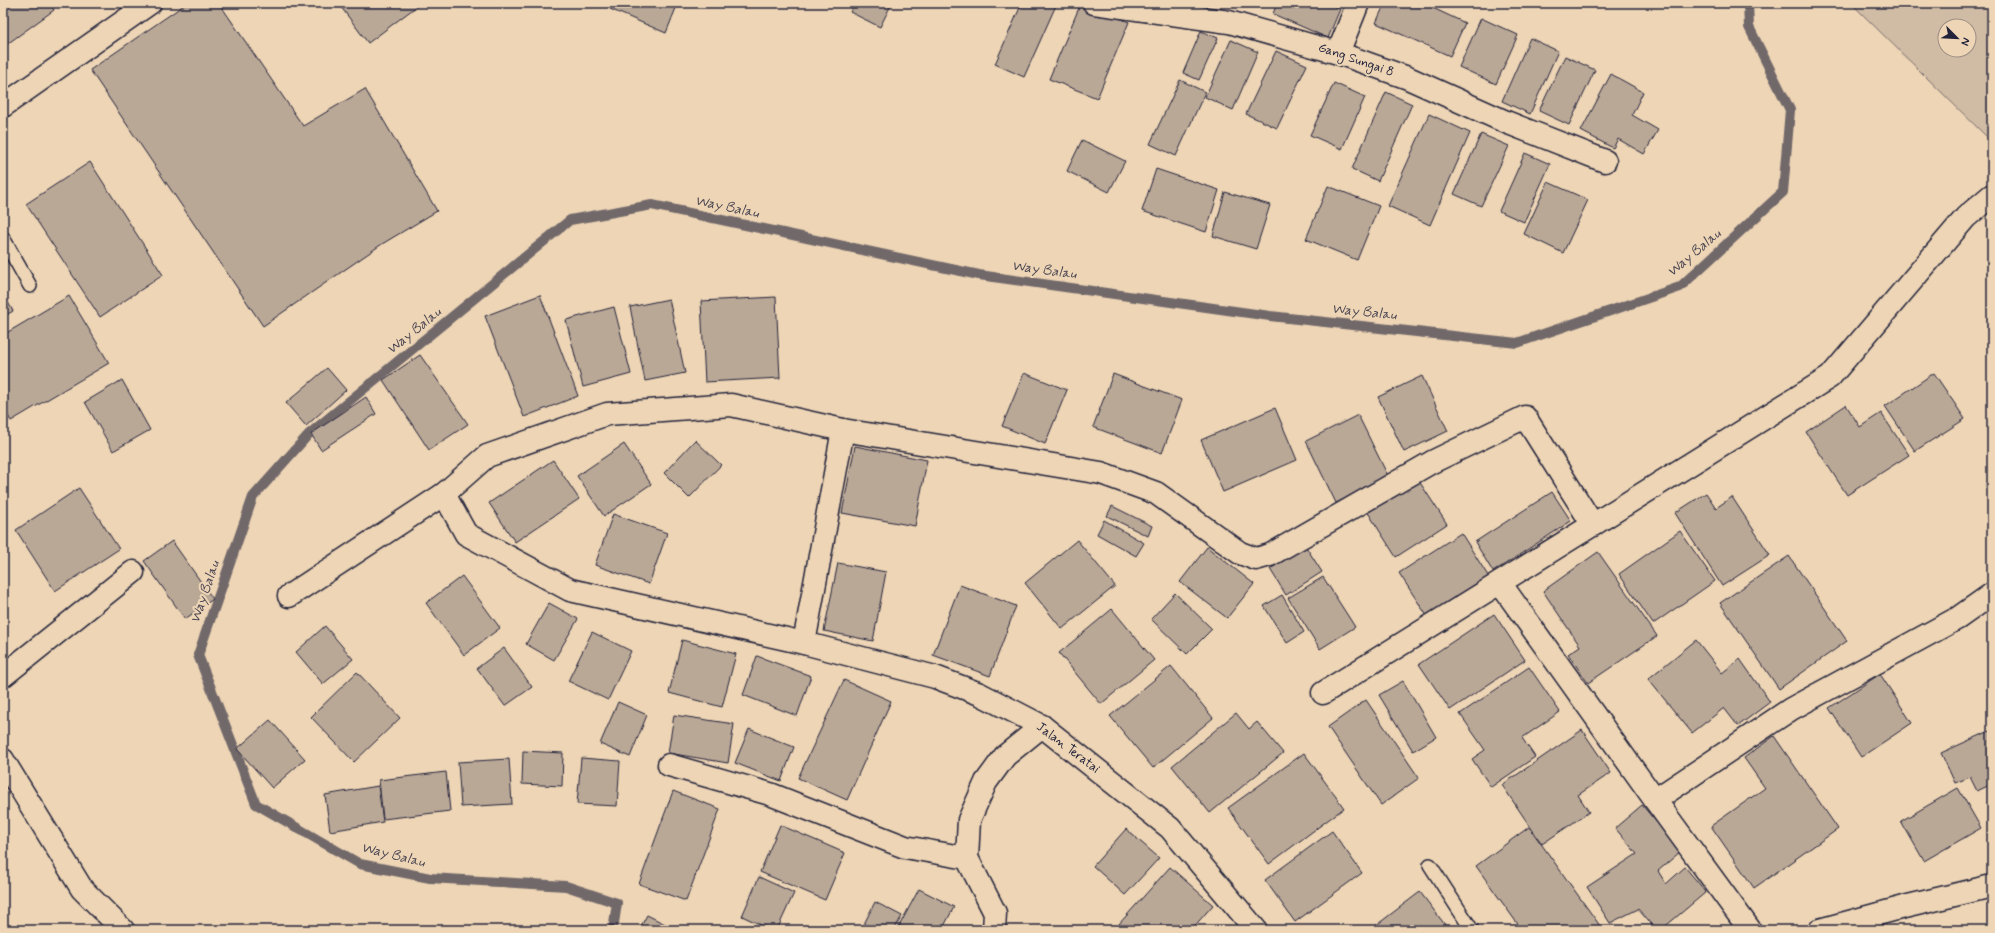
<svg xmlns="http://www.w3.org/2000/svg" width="1995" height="933" viewBox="0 0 1995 933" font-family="Mynerve,sans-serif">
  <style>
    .green { fill: #d0bba4; stroke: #796e70; fill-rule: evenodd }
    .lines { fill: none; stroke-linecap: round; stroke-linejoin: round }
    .stream { stroke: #71676a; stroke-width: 10 }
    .building { fill: #baa897; stroke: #22223b }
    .service-casing { stroke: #22223b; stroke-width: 16 }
    .minor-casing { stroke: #22223b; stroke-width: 25 }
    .secondary-casing { stroke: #22223b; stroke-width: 25 }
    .service { stroke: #edd5b5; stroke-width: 13 }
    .minor { stroke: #edd5b5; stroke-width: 22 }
    .secondary { stroke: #edd5b5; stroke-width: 22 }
    .labels { text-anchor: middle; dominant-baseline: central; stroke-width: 4; stroke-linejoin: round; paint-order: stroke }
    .street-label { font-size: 13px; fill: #22223b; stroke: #edd5b5 }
    .water-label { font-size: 14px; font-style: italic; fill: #494452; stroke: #edd5b5 }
  </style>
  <rect width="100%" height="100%" fill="#edd5b5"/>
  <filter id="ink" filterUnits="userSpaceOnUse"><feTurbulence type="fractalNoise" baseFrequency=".025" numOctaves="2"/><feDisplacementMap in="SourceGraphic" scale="8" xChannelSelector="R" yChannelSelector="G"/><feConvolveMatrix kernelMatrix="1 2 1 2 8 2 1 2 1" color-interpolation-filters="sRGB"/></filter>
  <g filter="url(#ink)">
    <path class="green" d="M1851,3H1992V142ZM1945,26H1969V50H1945Z"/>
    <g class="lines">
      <path class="stream" d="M613,930L617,903L566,886L430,878L360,864L256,804L198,655L253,497L309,434L570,220L652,205L979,275L1270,316L1517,343L1680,287L1783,192L1790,110L1749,27L1748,3"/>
    </g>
    <g class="building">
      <path d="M3,3H50L54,10L3,47Z"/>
      <path d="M187,3H219L303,126L365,89L437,211L382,244L263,326L90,70Z"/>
      <path d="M338,3H421L368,43Z"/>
      <path d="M613,3H678L666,33L610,9Z"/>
      <path d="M855,3H892L880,27L850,12Z"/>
      <path d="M1022,3H1057L1024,77L995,64Z"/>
      <path d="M1081,3L1129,22L1097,98L1049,79Z"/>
      <path d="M1277,3H1328L1340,9L1328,38L1273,14Z"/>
      <path d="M1385,3H1422L1465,23L1450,56L1376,23Z"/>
      <path d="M1481,18L1518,35L1496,84L1459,67Z"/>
      <path d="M1201,31L1218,38L1199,80L1183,73Z"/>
      <path d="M1530,38L1558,51L1530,114L1502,101Z"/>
      <path d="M1231,40L1258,52L1233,110L1205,97Z"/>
      <path d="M1276,51L1307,65L1277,128L1246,114Z"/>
      <path d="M1565,56L1595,70L1569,125L1539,111Z"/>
      <path d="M1611,74L1643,92L1632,115L1658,130L1644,154L1618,139L1613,148L1581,131Z"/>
      <path d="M1180,80L1205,92L1176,156L1150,144Z"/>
      <path d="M1334,83L1365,97L1342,149L1310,135Z"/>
      <path d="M1386,92L1412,104L1378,181L1352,169Z"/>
      <path d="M1429,114L1470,133L1430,225L1388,206Z"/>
      <path d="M1481,134L1509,146L1481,206L1454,194Z"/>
      <path d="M1082,140L1125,161L1109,192L1067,171Z"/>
      <path d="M1525,153L1550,164L1524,222L1499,211Z"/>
      <path d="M90,162L163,275L100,317L26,204Z"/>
      <path d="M1156,169L1219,190L1206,232L1142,211Z"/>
      <path d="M1548,182L1588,200L1563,253L1524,234Z"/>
      <path d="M1328,186L1379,206L1357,260L1306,239Z"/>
      <path d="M1225,192L1270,205L1256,249L1213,236Z"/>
      <path d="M3,294L13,311L3,317Z"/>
      <path d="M540,295L578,396L524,417L485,316Z"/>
      <path d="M69,296L109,363L11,421L3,407V335Z"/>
      <path d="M776,297L780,378L705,382L701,301Z"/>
      <path d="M669,299L685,373L645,381L630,307Z"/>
      <path d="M614,307L631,374L583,387L566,320Z"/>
      <path d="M420,355L468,424L429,450L383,380Z"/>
      <path d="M327,368L346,390L306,426L286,403Z"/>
      <path d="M1024,373L1067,390L1045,444L1002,426Z"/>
      <path d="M1934,373L1965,419L1915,451L1885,406Z"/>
      <path d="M1113,374L1182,400L1162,453L1093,427Z"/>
      <path d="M1422,376L1448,431L1404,452L1378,397Z"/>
      <path d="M122,380L150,430L113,451L85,402Z"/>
      <path d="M366,397L376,414L321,450L311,434Z"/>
      <path d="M1846,405L1860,427L1881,413L1909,455L1847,495L1806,432Z"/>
      <path d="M1275,408L1297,460L1223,492L1201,440Z"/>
      <path d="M1358,415L1389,478L1336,503L1306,441Z"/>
      <path d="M695,440L721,465L689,498L664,473Z"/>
      <path d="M624,444L651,484L604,516L577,476Z"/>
      <path d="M855,446L927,460L915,526L842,513Z"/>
      <path d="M553,460L579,499L515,542L489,503Z"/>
      <path d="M1417,478L1447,524L1396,557L1367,511Z"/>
      <path d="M79,488L119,549L55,591L16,530Z"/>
      <path d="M1552,492L1571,521L1493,572L1475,542Z"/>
      <path d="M1706,493L1716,508L1732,497L1770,555L1722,586L1675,513Z"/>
      <path d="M1112,506L1152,526L1148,536L1107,516Z"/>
      <path d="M613,514L667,533L649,584L595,565Z"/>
      <path d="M1104,520L1144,543L1136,556L1097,534Z"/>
      <path d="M1680,531L1715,581L1653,624L1619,574Z"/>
      <path d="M1461,533L1490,579L1429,619L1399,573Z"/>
      <path d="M1077,540L1115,586L1062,629L1025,583Z"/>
      <path d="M172,541L213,599L185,619L144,561Z"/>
      <path d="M1207,547L1254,584L1227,618L1180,582Z"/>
      <path d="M1306,547L1322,572L1286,595L1270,569Z"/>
      <path d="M1598,552L1657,636L1588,683L1568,654L1580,646L1543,591Z"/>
      <path d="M1789,556L1847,641L1779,689L1720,603Z"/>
      <path d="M838,563L886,572L873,641L824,631Z"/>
      <path d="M462,576L500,628L464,655L426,603Z"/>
      <path d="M1323,577L1355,627L1320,649L1288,598Z"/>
      <path d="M960,585L1016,606L990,676L933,655Z"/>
      <path d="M1175,593L1212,629L1187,654L1151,619Z"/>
      <path d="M1282,595L1304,632L1287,643L1264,606Z"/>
      <path d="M549,603L578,619L554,660L526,644Z"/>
      <path d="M1112,609L1154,660L1101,704L1059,653Z"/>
      <path d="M1494,614L1525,660L1450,710L1419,664Z"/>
      <path d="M325,626L353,659L323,684L296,652Z"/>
      <path d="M592,632L631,651L608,700L568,681Z"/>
      <path d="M682,640L736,654L722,707L669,693Z"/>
      <path d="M1696,640L1722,673L1740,659L1770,702L1738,726L1724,708L1692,733L1648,679Z"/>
      <path d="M504,648L532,687L505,706L477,668Z"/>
      <path d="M757,656L811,676L797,716L743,695Z"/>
      <path d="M1171,666L1213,718L1153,768L1110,716Z"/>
      <path d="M1529,667L1560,712L1522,738L1535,757L1491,787L1472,759L1485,750L1460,714Z"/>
      <path d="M357,672L400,718L354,762L311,717Z"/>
      <path d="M1880,674L1912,723L1861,757L1829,708Z"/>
      <path d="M844,680L891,701L847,800L798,778Z"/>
      <path d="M1403,681L1436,737L1413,751L1379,695Z"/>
      <path d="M1366,700L1419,778L1381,805L1328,727Z"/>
      <path d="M618,702L647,715L630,757L600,744Z"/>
      <path d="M1236,713L1249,729L1257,722L1283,753L1210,813L1172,766Z"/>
      <path d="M674,715L734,724L728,763L668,753Z"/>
      <path d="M270,720L305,759L272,788L237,749Z"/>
      <path d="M749,729L794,747L781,781L735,763Z"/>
      <path d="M1582,730L1611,773L1578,795L1589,812L1542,844L1502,785Z"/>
      <path d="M1992,730V784L1977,791L1970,777L1955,783L1941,753Z"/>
      <path d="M1774,736L1838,829L1754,888L1711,826L1765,788L1744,758Z"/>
      <path d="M523,751L563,753L562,786L522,784Z"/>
      <path d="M1304,753L1344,808L1269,864L1228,808Z"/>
      <path d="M581,758L620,761L617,806L577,804Z"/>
      <path d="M509,759L512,804L461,807L458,762Z"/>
      <path d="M446,772L450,811L383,819L379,780Z"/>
      <path d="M378,786L383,822L330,831L325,795Z"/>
      <path d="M1958,788L1981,828L1924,861L1901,821Z"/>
      <path d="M673,791L720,809L686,901L639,884Z"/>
      <path d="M1642,805L1681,851L1658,871L1666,884L1685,867L1706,892L1661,930H1656L1638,909L1610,923L1587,887L1637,854L1615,828Z"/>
      <path d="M780,825L845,853L825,900L760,872Z"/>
      <path d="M1529,827L1603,930H1522L1476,866Z"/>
      <path d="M1126,829L1159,858L1125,895L1093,866Z"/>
      <path d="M1332,831L1362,873L1295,922L1265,880Z"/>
      <path d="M1170,867L1213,905L1191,930H1126L1119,924Z"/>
      <path d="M759,877L794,893L777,930H772L742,916Z"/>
      <path d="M919,889L954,907L942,930H897Z"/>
      <path d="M1420,892L1449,930H1370Z"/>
      <path d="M875,902L902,916L894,930H861Z"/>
      <path d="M647,915L677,930H639Z"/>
    </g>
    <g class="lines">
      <defs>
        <g id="service">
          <path d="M3,238L30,286"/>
          <path d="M1430,865L1472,930"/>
        </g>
        <g id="minor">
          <path d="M1094,3L1229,22L1338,53L1408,78L1506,122L1605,161"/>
          <path d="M1338,53L1358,3"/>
          <path d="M444,494L466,534L570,590L804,643L935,677L980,694L1042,726L1170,828L1256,930"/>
          <path d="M1500,583L1655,800L1750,930"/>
          <path d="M289,596L444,494L487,456L607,414L731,405L843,430L1101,473L1156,493L1240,553L1256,559L1270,555L1432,462L1525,417L1593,525"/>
          <path d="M804,643L843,430"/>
          <path d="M3,676L133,572"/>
          <path d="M1323,693L1830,377L1966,217L1992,195"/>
          <path d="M3,760L82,889L123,930"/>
          <path d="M669,765L770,794L905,847L967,858"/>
          <path d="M1655,800L1791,709L1958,618L1992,594"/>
          <path d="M994,930L995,913L967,858L969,820L986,782L1005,756L1042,726"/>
          <path d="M1819,930L1904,907L1992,886"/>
        </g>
        <path id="secondary" d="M3,106L150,3"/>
      </defs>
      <use href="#service" class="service-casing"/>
      <use href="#minor" class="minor-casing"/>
      <use href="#secondary" class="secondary-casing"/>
      <use href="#service" class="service"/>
      <use href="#minor" class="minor"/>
      <use href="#secondary" class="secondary"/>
    </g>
  </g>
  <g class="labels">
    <g class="street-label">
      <text transform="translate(1356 60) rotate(19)">Gang Sungai 8</text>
      <text transform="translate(1068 748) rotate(37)">Jalan Teratai</text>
    </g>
    <g class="water-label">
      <text transform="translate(727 207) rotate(12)">Way Balau</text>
      <text transform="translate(1694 253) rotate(-40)">Way Balau</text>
      <text transform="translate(1044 270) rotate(8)">Way Balau</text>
      <text transform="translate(1364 312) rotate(6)">Way Balau</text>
      <text transform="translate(414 331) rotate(-39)">Way Balau</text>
      <text transform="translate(205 592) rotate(-71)">Way Balau</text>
      <text transform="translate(393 855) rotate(14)">Way Balau</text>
    </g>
  </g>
  <rect width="1995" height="933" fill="none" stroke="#edd5b5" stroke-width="16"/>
  <rect x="8" y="8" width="1979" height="917" fill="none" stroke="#22223b" stroke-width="1.5" filter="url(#ink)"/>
  <g transform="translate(1957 38) rotate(114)"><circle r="19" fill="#edd5b5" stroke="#9c8d84"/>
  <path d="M0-3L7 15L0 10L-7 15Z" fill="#22223b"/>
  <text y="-6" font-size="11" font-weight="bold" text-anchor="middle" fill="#22223b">N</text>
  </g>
</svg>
